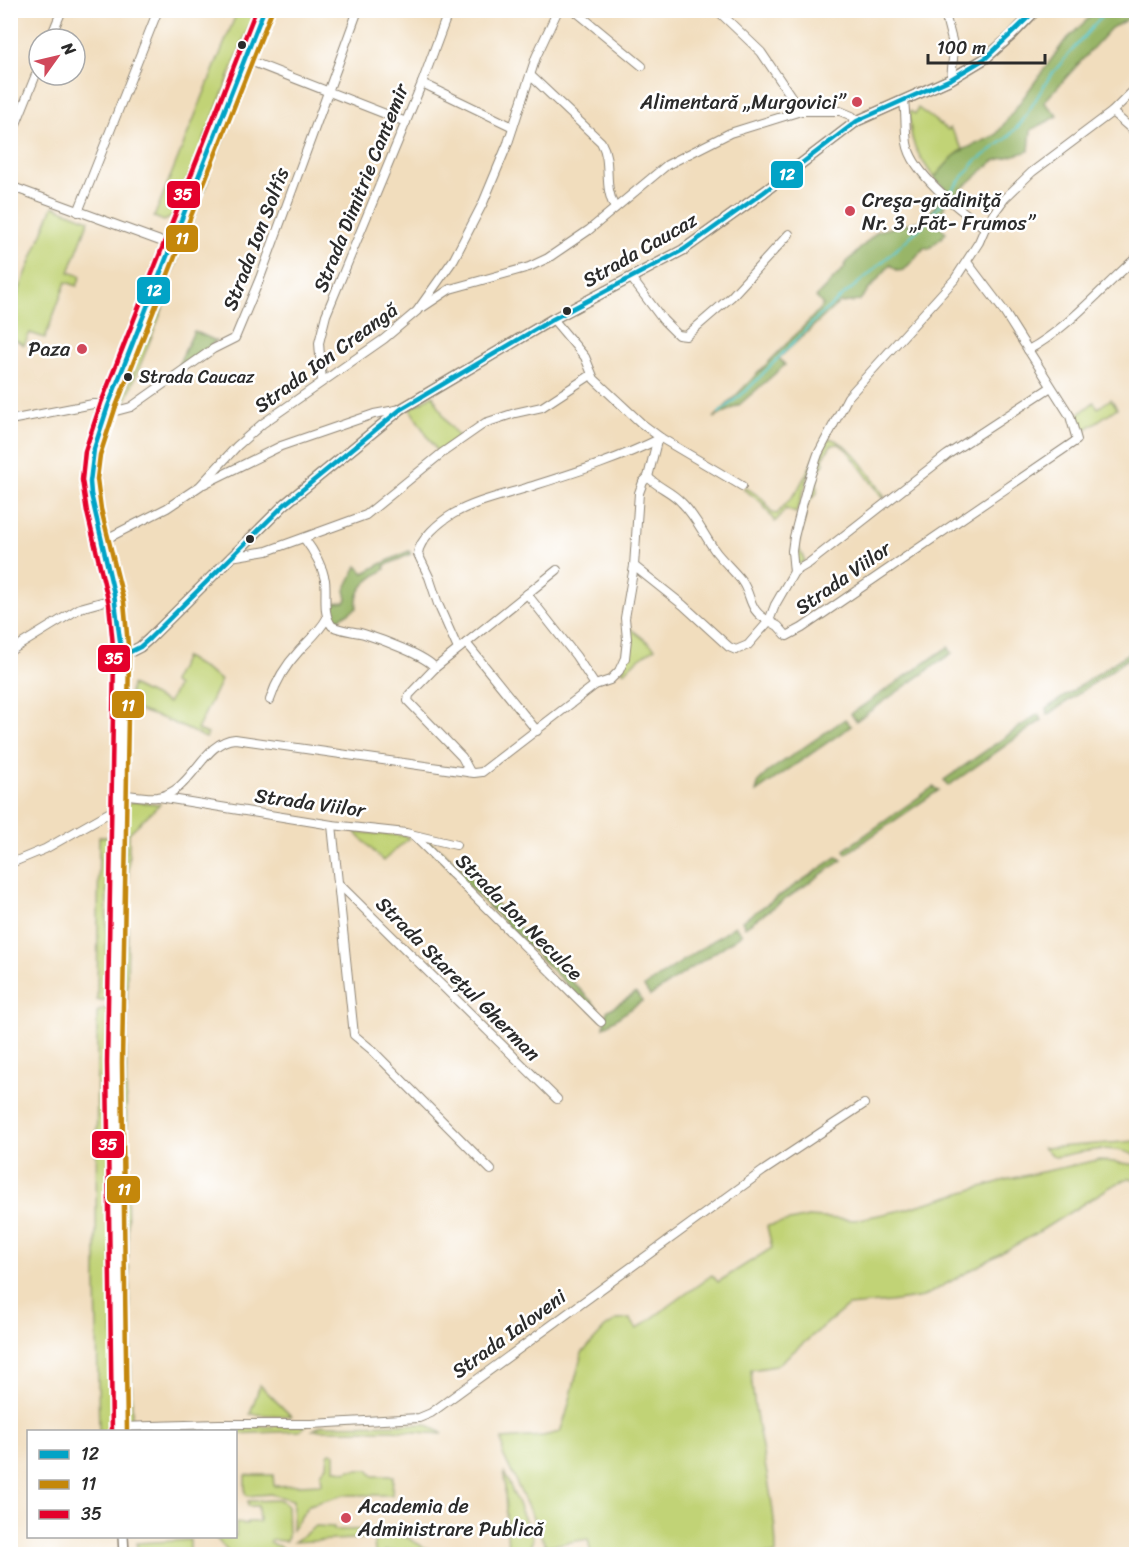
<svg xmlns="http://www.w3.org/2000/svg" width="1147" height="1565" viewBox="0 0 1147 1565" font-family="Sriracha,sans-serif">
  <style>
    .green { fill: #c1d376; stroke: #767f50; stroke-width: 1.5 }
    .forest { fill: #98b567; stroke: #627049; stroke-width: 1.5 }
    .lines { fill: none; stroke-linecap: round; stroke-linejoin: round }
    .stream { stroke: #5cc9cf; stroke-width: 2 }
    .minor-casing { stroke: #8e8474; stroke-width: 10 }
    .tertiary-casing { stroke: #8e8474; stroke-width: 12 }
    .minor { stroke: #fff; stroke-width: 8 }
    .tertiary { stroke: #fff; stroke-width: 9 }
    .bus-1-casing { stroke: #fff; stroke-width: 9 }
    .bus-2-casing { stroke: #fff; stroke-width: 9 }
    .bus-3-casing { stroke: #fff; stroke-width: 9 }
    .bus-1 { stroke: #02a3c6; stroke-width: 4.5 }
    .bus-2 { stroke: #c4870b; stroke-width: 4.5 }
    .bus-3 { stroke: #e4002b; stroke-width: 4.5 }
    .bus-dot { fill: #2b2b2b; stroke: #fff; stroke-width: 2 }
    .poi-dot { fill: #d1495b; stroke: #fff; stroke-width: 2 }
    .labels { text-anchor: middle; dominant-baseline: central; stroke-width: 5; stroke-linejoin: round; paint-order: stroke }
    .bus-label { font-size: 18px; fill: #2b2b2b; stroke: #fff; text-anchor: start }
    .poi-label { font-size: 20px; fill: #2b2b2b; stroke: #fff; text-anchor: end }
    .street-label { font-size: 20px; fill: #2b2b2b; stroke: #fff }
    .line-badge { stroke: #fff; stroke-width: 2 }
    .badge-label { font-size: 16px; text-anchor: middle; font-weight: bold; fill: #fff }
  </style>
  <rect width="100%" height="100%" fill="#fff"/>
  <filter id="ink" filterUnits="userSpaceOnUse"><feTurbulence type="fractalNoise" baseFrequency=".0167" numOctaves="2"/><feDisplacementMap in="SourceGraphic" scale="12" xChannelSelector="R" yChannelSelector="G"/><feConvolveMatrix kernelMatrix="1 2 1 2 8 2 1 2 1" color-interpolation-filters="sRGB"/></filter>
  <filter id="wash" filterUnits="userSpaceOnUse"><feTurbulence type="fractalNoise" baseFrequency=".008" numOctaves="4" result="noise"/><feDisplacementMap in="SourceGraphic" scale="24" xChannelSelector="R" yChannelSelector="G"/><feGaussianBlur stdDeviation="1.35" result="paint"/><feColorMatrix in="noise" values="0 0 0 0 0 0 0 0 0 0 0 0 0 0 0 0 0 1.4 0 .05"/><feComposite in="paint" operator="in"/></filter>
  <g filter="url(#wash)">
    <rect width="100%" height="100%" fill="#f1ddbd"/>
    <g class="green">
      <path d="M234,11H245L254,14L174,216L164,221L154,217L237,12Z"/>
      <path d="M252,67L214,162H209L246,70Z"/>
      <path d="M918,108L948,130L950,128L963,149L953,157L934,178C916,151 909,144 910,111L915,114Z"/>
      <path d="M209,169V177L158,308L150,314L205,173Z"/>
      <path d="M53,206L89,220L69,272L81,276L77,286L66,282L45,338L30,333L24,345L11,337V311Z"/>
      <path d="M163,308L127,398L121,408L114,407L116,401L127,388L134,371L133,358L147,320Z"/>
      <path d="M433,395L447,422L459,437L438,453L410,409Z"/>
      <path d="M1111,399L1117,408L1080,433L1075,417L1094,402L1098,408Z"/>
      <path d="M829,438C854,444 871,477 885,497L883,498L848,451L839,444L831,445L823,458L824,464L816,474L817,493L807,503L798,547L805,561L798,565L793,553L818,458Z"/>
      <path d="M815,457L796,513L786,509L775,522L761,502L743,489L745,487L763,499L772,513L777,514L797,491Z"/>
      <path d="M629,623L630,628L655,648L637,660L625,671H622Z"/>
      <path d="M185,657L221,680L197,730L208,734L206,738L165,719L128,707L131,685L168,703L177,686L172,682Z"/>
      <path d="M131,802L160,804L129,833L126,1079L128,1258L122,1256L120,1115L125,808Z"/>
      <path d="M355,832L406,836L409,838L383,861Z"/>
      <path d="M99,837H111L110,868L107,870L106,1000H97Z"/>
      <path d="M110,1006L109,1114L115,1427L109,1431L99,1432L96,1283L97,1012Z"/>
      <path d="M1136,1141V1156C1112,1143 1081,1152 1055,1157L1043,1148Z"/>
      <path d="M1098,1160L1136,1165V1180L1129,1178L1110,1187L1037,1233L923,1297L890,1302L848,1306L776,1366L751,1370C754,1432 776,1492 776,1554H591L588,1539L546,1546L503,1454L502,1439L543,1436L560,1432L566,1415L582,1353L605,1328L617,1320L630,1319L637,1329L712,1275L718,1282L772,1248L767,1226L808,1217L855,1220L902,1210L1009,1179Z"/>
      <path d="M124,1265L129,1266L132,1420L126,1423L124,1418L121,1267Z"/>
      <path d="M260,1385L291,1416L250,1414Z"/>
      <path d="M426,1424L443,1434L391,1430H313L322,1425Z"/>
      <path d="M307,1425L299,1431L236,1434V1432H133Z"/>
      <path d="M330,1453L335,1454V1469L347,1472L349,1470H368L373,1476H393L392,1495H344L309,1505L292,1530L293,1500L270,1494L248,1496L245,1494V1475H273L274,1486L322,1484L321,1473L327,1466L328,1455Z"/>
      <path d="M504,1472L533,1538L530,1548L508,1550Z"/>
      <path d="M281,1500L287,1506L288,1537L286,1541L271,1540L270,1543L282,1547L287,1554H230L215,1537L236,1536V1523L247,1524V1522H259L258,1506H248V1501Z"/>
      <path d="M316,1526L334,1527V1530L392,1529L436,1554L385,1551V1554H375L374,1538L294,1542Z"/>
      <path d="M190,1540V1554H138L137,1543Z"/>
    </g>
    <g class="forest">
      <path d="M1097,10L1135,11L1130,18L1111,28L1044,102L1058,116L1031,130L1029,151L994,161L953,196L934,178L953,157L963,150L996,135L1064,42Z"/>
      <path d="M940,199L945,204L941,217L936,222L946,233L929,249L925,247L904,270L898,271L890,265L859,301L840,303L834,307L779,358L785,365L739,405L714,418L810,320L823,305L816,297L845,267L844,265L878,231L924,220Z"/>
      <path d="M194,331L216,341L183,366L179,363Z"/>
      <path d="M409,551L411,554L384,566L385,569C371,578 354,588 357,608L335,621L330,603L345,602L347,599L345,590L357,566L364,573L381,564Z"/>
      <path d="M948,647L952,653L856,721L851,714Z"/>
      <path d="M1136,648V653L1048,715L1047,709L1050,706Z"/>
      <path d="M1038,714L1042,720L948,786L944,780Z"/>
      <path d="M845,719L851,726L756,792L759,781L768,772Z"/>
      <path d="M933,787L939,790L846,854L844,850Z"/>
      <path d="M422,840L430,842L454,861L595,1005L600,1015V1018Z"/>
      <path d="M837,857L842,860L745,927L742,921Z"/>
      <path d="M735,926L742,934L650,996L644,987Z"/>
      <path d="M636,993L642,1001L604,1027L607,1011Z"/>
    </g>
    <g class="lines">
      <g class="stream">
        <path d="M948,195L976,161L1006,139L1022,122L1050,76L1107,10"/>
        <path d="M719,413L747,390L821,314L868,275L922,226L945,199"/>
      </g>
    </g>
  </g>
  <g filter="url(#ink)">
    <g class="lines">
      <defs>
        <g id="minor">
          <path d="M574,10L642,66"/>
          <path d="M717,10L761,52L801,111"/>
          <path d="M944,10L954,48L951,79"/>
          <path d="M50,39L62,10"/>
          <path d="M245,59L406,122"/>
          <path d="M530,75L601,142C613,163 602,184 615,208"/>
          <path d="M422,83L513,127"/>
          <path d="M904,101C906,115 905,130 907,143C912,174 960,210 985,228"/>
          <path d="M1112,112L1136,133"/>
          <path d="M10,139L39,67"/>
          <path d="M10,186L171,245"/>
          <path d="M78,212L158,10"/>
          <path d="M967,262L1001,307L1070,416L1077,440L802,628L787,636L778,626L769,621L775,605L794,572L809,563L947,455L1051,387"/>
          <path d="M632,279L663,320L678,335L686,336L731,297L789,234"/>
          <path d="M423,307L450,289L529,267L548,258L589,230L667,165L730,133L801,111H840L852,116L857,121"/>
          <path d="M553,319L585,357L594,379L641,423L661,438L742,486"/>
          <path d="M1028,350C1066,330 1103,287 1136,258"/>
          <path d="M322,381L319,343L326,315L422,83L449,10"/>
          <path d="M10,420L93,404H101L116,411L131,407L213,349L235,338L260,278L358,10"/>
          <path d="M204,484L281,446L374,414L401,409"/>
          <path d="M304,538C313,550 322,565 325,580C327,595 322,614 332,626C342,631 353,631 364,634C380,639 427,656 435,668L409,695L408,701L462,757L470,772"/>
          <path d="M102,541L167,508L200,486L237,446L262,424L384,339L417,311L454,259L483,203L508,143L536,57L558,10"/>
          <path d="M231,557L267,551L366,515L442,453L485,423L515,413L542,407L591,375"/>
          <path d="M634,566L683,605L729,647L736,650L748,645L769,621C747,610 753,596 741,580C733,570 724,562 716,552C704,536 696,516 681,502C671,491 657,487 648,477"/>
          <path d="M794,572L792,551L794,537L808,483L818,454L848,397L955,279L979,242L985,228L994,213L1005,198L1032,172L1112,112L1136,88"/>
          <path d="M527,594L576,656L595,685"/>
          <path d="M466,643L537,731"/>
          <path d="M458,649L438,604L429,577L418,554C419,539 441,521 453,514C474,502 500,496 523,489C570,474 617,460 661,438"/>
          <path d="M10,651L80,608L116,598"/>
          <path d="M435,668L557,570"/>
          <path d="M270,700C276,681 285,666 299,651C309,640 320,631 327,618"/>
          <path d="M119,794C131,795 145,798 157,797C193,792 201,742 235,739L474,773L482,772L595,685L610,680L619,671L625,658L627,639L625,618L634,566L639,493L643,482L648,477L657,441"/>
          <path d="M159,797L332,825L406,833L456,845"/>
          <path d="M332,825L354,1035L372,1050L491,1170"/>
          <path d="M414,836L601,1022"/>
          <path d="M10,859L12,862L16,861L45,849L119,807"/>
          <path d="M338,883L557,1099"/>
          <path d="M119,1427L219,1424H311L419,1418L431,1413L763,1171L864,1104"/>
        </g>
        <g id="tertiary">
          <path d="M122,656L140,647L149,639L285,504L401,409L553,319L683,250L764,192L857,121L951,79L986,58L1012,35L1036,10"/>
          <path d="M120,1432L114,1063L122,656C121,620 114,586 105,551C98,525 88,496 90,469C91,448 101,427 108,406L264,10"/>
          <path d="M123,1536L124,1554"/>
        </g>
      </defs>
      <use href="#minor" class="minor-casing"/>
      <use href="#tertiary" class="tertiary-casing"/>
      <use href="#minor" class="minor"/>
      <use href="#tertiary" class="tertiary"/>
      <defs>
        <path id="bus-1" d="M264,10L108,406L94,449L90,482L91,494L114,594L122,656L140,647L149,639L285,504L401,409L553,319L683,250L764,192L857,121L951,79L986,58L1036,10"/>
        <path id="bus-2" d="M127,1432L122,1063L129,656L124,602L101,509L97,479L100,455L115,409L271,13"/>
        <path id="bus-3" d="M112,1432L107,1063L114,656L109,604L87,512L82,480L85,451L101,403L256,10"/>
      </defs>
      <use href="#bus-1" class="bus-1-casing"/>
      <use href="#bus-2" class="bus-2-casing"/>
      <use href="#bus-3" class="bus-3-casing"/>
      <use href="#bus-1" class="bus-1"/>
      <use href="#bus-2" class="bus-2"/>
      <use href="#bus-3" class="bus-3"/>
    </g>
  </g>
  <g class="bus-dot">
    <circle cx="242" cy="45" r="5"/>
    <circle cx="567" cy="311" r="5"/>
    <circle cx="128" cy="377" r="5"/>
    <circle cx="250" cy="539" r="5"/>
  </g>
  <g class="poi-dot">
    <circle cx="857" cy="102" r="6"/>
    <circle cx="850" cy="211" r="6"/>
    <circle cx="82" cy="349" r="6"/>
    <circle cx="346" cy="1518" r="6"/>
  </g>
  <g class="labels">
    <g class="bus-label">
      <text x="139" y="377">Strada Caucaz</text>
    </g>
    <g class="poi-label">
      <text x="845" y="102">Alimentară „Murgovici”</text>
      <text x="862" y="200" text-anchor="start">Creşa-grădiniţă<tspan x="862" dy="23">Nr. 3 „Făt- Frumos”</tspan></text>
      <text x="70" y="349">Paza</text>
      <text x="358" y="1506" text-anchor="start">Academia de<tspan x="358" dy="23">Administrare Publică</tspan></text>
    </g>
    <g class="street-label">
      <text transform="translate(361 188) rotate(-68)">Strada Dimitrie Cantemir</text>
      <text transform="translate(256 239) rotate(-69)">Strada Ion Soltîs</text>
      <text transform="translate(640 250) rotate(-30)">Strada Caucaz</text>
      <text transform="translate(326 358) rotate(-36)">Strada Ion Creangă</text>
      <text transform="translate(843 578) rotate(-35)">Strada Viilor</text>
      <text transform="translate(310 803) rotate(8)">Strada Viilor</text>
      <text transform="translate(519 917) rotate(45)">Strada Ion Neculce</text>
      <text transform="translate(458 979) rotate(45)">Strada Starețul Gherman</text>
      <text transform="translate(509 1334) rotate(-36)">Strada Ialoveni</text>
    </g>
  </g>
  <g class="line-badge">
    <rect x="770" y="160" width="34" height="29" rx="6" fill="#02a3c6"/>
    <rect x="166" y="180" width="35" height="29" rx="6" fill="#e4002b"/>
    <rect x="165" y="224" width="34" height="29" rx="6" fill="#c4870b"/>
    <rect x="136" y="276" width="35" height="29" rx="6" fill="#02a3c6"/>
    <rect x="97" y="644" width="34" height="29" rx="6" fill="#e4002b"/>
    <rect x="111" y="690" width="34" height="29" rx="6" fill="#c4870b"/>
    <rect x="91" y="1130" width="34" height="29" rx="6" fill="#e4002b"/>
    <rect x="106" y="1175" width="35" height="29" rx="6" fill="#c4870b"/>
  </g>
  <g class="badge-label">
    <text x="787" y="180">12</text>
    <text x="183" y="200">35</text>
    <text x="182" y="244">11</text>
    <text x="154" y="296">12</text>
    <text x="114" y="664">35</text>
    <text x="128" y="711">11</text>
    <text x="108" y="1150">35</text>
    <text x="124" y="1195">11</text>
  </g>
  <rect width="1147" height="1565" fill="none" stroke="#fff" stroke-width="36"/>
  <rect x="27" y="1430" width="210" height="108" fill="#ffffff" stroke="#aaaaaa" stroke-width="1.5"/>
  <rect x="39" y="1450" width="30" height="9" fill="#02a3c6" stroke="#aaaaaa" stroke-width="1.5"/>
  <text x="81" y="1460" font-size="18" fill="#2b2b2b">12</text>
  <rect x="39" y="1480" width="30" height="9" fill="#c4870b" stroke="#aaaaaa" stroke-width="1.5"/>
  <text x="81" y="1490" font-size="18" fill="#2b2b2b">11</text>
  <rect x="39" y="1510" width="30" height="9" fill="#e4002b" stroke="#aaaaaa" stroke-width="1.5"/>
  <text x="81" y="1520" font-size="18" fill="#2b2b2b">35</text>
  <g transform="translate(57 57) rotate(56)"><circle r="28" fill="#ffffff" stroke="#aaaaaa" stroke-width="1.5"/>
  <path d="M0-4.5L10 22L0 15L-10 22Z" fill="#d1495b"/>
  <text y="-9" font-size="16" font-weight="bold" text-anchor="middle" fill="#2b2b2b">N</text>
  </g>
  <path d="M928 54v9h117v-9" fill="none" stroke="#2b2b2b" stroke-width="3"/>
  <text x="937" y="54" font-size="18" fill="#2b2b2b" stroke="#ffffff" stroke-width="4.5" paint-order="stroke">100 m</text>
</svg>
